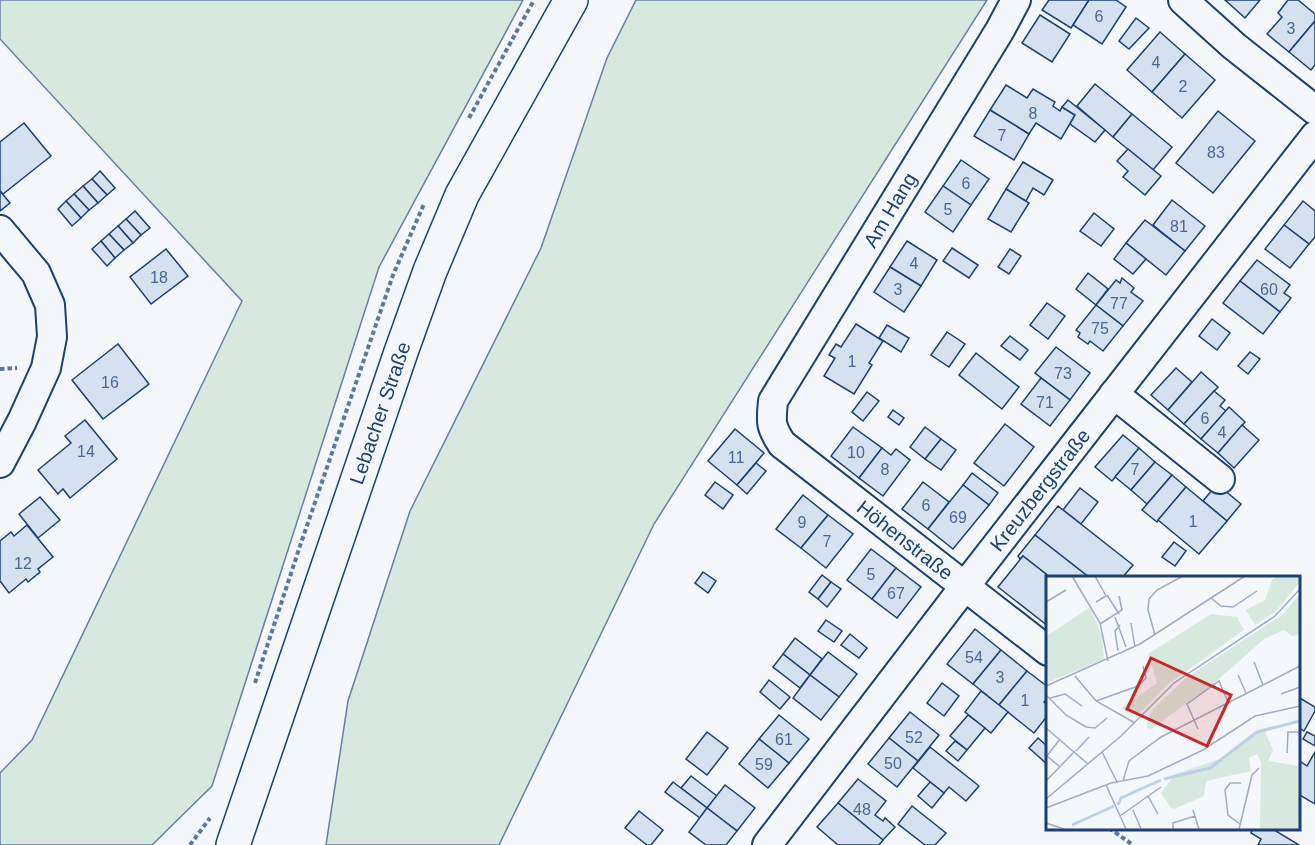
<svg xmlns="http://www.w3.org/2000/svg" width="1315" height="845" viewBox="0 0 1315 845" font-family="Helvetica,sans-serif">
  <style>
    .green { fill: #d7e8df; stroke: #687fa3; stroke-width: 1.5 }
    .building { fill: #d5e0f0; stroke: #1d3f73; stroke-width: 1.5 }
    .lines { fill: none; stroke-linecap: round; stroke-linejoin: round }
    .minor-casing { stroke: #1d3f73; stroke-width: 32 }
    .major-casing { stroke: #1d3f73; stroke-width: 36 }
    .path { stroke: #5e769c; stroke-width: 4; stroke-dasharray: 4.5 3; stroke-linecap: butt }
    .minor { stroke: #f4f7fb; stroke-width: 28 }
    .major { stroke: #f4f7fb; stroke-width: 33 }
    .labels { text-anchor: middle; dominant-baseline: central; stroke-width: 4.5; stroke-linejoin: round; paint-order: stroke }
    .number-label { font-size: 16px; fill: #4b6792 }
    .street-label { font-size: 20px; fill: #1d3f73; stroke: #f4f7fb }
    .inset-river { fill: none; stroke: #bed0e5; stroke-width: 3 }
    .inset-road { fill: none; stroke: #9eadc5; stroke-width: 1.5 }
    .view { fill: #c62828; fill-opacity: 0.15; stroke: #c62828; stroke-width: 3 }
    .inset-edge { fill: none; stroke: #1d3f73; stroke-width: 3 }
  </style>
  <rect width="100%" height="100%" fill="#f4f7fb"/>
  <g class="green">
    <path d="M0,0H523L379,267L212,786L152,845H0V773L32,740L242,301L0,39Z"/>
    <path d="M636,0H987L654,524L499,845H326L348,701L410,511L541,248L607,58Z"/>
  </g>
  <g class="building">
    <path d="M1049,0H1089L1071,28L1042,10Z"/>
    <path d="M1089,0H1116L1126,7L1102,44L1073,25Z"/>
    <path d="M1225,0H1260L1245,18Z"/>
    <path d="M1288,0H1298L1315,14V21L1289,52L1267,34L1282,17L1278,13Z"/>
    <path d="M1040,15L1070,34L1052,62L1022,43Z"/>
    <path d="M1136,18L1149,28L1129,49L1119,41Z"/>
    <path d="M1315,21V65L1311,70L1289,52Z"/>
    <path d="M1160,32L1185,54L1152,92L1127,70Z"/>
    <path d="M1185,54L1215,80L1182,118L1152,92Z"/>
    <path d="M1095,84L1132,114L1113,137L1077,106Z"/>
    <path d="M1006,85L1027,98L1033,89L1055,102L1053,106L1060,111L1062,107L1075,115L1061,139L1036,123L1029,134L990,110Z"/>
    <path d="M1068,100L1105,130L1095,142L1070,124L1075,115L1062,107Z"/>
    <path d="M990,110L1029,134L1014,160L974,136Z"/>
    <path d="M1218,111L1255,141L1213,193L1176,163Z"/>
    <path d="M1132,114L1172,147L1153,170L1113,137Z"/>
    <path d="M24,123L51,156L3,194L0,191V142Z"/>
    <path d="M1128,149L1161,176L1145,195L1123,177L1128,171L1117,161Z"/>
    <path d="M961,160L989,179L971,205L943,186Z"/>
    <path d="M1023,162L1053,180L1044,195L1033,188L1026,201L1006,189Z"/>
    <path d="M100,171L115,188L107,195L92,179Z"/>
    <path d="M92,179L107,195L98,203L83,186Z"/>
    <path d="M83,186L98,203L89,210L74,194Z"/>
    <path d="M943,186L971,205L953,232L925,212Z"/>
    <path d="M1006,189L1029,203L1011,232L988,219Z"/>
    <path d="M0,191L10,203L0,211Z"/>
    <path d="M74,194L89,210L81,218L66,201Z"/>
    <path d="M1172,200L1205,226L1185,251L1153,225Z"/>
    <path d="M66,201L81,218L72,226L58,209Z"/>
    <path d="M1303,201L1315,211V237L1309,244L1284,225Z"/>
    <path d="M135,211L150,228L141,235L126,219Z"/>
    <path d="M1094,213L1114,229L1101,246L1080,231Z"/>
    <path d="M126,219L141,235L133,243L118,226Z"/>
    <path d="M1145,220L1185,251L1166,275L1126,243Z"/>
    <path d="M1284,225L1309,244L1290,268L1265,249Z"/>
    <path d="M118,226L133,243L124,250L109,234Z"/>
    <path d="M109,234L124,250L115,258L101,241Z"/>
    <path d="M101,241L115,258L107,266L92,249Z"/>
    <path d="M907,241L937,260L921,286L890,267Z"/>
    <path d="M1126,243L1146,259L1133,274L1114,259Z"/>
    <path d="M952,248L978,265L969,278L943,261Z"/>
    <path d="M166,249L188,276L151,304L130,277Z"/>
    <path d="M1010,249L1021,256L1009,274L998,267Z"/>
    <path d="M1257,260L1290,285L1284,293L1291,298L1280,312L1240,281Z"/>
    <path d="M890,267L921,286L904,312L874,292Z"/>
    <path d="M1088,273L1108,289L1096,305L1076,289Z"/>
    <path d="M1122,278L1134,288L1131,292L1143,301L1123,326L1096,305L1116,280L1120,283Z"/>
    <path d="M1240,281L1280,312L1263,334L1223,303Z"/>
    <path d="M1047,303L1065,316L1048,339L1030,325Z"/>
    <path d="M1096,305L1123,326L1103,351L1090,341L1088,344L1078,337L1080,333L1076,330Z"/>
    <path d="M1212,319L1230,333L1217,350L1199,336Z"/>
    <path d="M856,324L883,341L869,363L872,365L854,394L824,376L835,358L829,355L836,344L841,347Z"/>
    <path d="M887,325L909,338L901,352L879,338Z"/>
    <path d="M947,332L965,344L949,367L931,355Z"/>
    <path d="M1010,336L1028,350L1020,360L1001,346Z"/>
    <path d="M118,344L149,384L103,419L72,380Z"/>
    <path d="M1056,347L1090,373L1070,400L1035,373Z"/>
    <path d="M1250,352L1260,359L1248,374L1238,366Z"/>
    <path d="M976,353L1019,387L1002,409L959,375Z"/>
    <path d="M1176,368L1192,382L1168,410L1151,395Z"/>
    <path d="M1201,372L1218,387L1184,424L1168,410Z"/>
    <path d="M1041,378L1070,400L1050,426L1021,404Z"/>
    <path d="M1214,391L1225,400L1220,406L1226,411L1201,439L1184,424Z"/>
    <path d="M867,392L879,401L863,421L852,412Z"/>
    <path d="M1229,407L1245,422L1218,453L1201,439Z"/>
    <path d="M893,410L904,418L899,425L888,417Z"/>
    <path d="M85,420L117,459L70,498L63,489L58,494L38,470L71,443L65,436Z"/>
    <path d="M1005,424L1034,447L1004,486L974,463Z"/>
    <path d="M1242,425L1259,440L1234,468L1218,453Z"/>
    <path d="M853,427L882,448L859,478L831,456Z"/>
    <path d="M925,427L941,439L925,459L910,447Z"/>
    <path d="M735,429L764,453L737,485L708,461Z"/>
    <path d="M1123,435L1139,448L1112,481L1095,467Z"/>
    <path d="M941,439L956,450L941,470L925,459Z"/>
    <path d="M882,448L891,455L896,449L910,460L883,496L859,478Z"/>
    <path d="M1139,448L1155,462L1131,490L1115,477Z"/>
    <path d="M1155,462L1172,475L1147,504L1131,490Z"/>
    <path d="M756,463L766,471L747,494L737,485Z"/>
    <path d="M972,473L998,493L989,505L963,485Z"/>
    <path d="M1172,475L1186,487L1157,522L1142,510Z"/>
    <path d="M715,482L733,495L723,509L705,495Z"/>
    <path d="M923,482L949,502L928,529L902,509Z"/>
    <path d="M1217,484L1241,504L1227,521L1203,501Z"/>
    <path d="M963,485L989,505L953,549L928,529Z"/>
    <path d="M1186,487L1227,521L1199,554L1158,520Z"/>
    <path d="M1080,488L1098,502L1081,524L1063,510Z"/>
    <path d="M803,495L828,515L801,548L776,529Z"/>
    <path d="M40,497L60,520L38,538L19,514Z"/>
    <path d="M1058,506L1133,565L1122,578H1090L1035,535Z"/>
    <path d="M828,515L853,534L826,568L801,548Z"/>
    <path d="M27,525L53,557L38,569L40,572L28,582L26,579L9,593L0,581V541L11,532L14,536Z"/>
    <path d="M1035,535L1090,578H1051L1023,556L1020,559L1018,556Z"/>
    <path d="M1174,542L1186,551L1175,566L1162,557Z"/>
    <path d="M871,549L896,568L872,599L847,580Z"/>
    <path d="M1023,556L1051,578H1048V626L998,587Z"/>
    <path d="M896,568L921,587L897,618L872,599Z"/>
    <path d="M703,572L716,581L708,593L695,583Z"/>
    <path d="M822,575L831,582L818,599L809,592Z"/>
    <path d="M831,582L841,589L827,607L818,599Z"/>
    <path d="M826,620L842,631L834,642L818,631Z"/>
    <path d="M975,629L1001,650L973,684L947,664Z"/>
    <path d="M850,634L867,648L859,658L841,645Z"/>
    <path d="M795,638L822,659L810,675L783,654Z"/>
    <path d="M1001,650L1027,671L999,705L973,684Z"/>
    <path d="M828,652L857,674L839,697L810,675Z"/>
    <path d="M783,654L810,675L800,688L773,667Z"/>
    <path d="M1027,671L1048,687V698L1044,702L1048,706V715L1034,733L999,705Z"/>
    <path d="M810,675L839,697L821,720L793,698Z"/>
    <path d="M769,680L790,697L780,709L760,692Z"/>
    <path d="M942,683L959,696L944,716L927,703Z"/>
    <path d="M981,691L1008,712L991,733L965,712Z"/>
    <path d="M1298,697L1315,707V711L1304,731L1298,727Z"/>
    <path d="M910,712L939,735L918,761L889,738Z"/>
    <path d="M779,715L809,739L789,763L759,739Z"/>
    <path d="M968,715L985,728L967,750L950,736Z"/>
    <path d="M707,732L728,748L707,775L686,759Z"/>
    <path d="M1307,732L1315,736V746L1303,739Z"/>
    <path d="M889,738L918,761L897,787L868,764Z"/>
    <path d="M1038,738L1048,747V765L1029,748Z"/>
    <path d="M759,739L789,763L768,788L739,764Z"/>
    <path d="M955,741L967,750L958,761L946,751Z"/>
    <path d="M930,747L979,786L966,801L949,787L944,793L913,768Z"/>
    <path d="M1315,752V804L1298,794V767L1301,762L1307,766Z"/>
    <path d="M691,776L717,796L707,808L681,788Z"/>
    <path d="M858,779L886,801L875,815L883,821L885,818L895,827L883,840L838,803Z"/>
    <path d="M673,782L707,808L700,818L665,792Z"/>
    <path d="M930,782L944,793L932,808L918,796Z"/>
    <path d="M725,785L755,808L737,831L707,808Z"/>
    <path d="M838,803L883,840L879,845H838L817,827Z"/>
    <path d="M912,806L946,833L935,845H925L898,824Z"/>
    <path d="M707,808L737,831L726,845H706L689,832Z"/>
    <path d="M639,811L663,830L651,845H647L625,828Z"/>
    <path d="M1253,828H1271L1299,845H1258L1261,839L1251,833Z"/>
  </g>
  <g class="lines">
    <defs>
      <g id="minor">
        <path d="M1016,0L1000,30L773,401C771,422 770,426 782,444L1048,651"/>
        <path d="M1183,0L1234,46L1315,110"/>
        <path d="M0,230L36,273L50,305L52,337L46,368L22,421L0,463"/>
        <path d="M1114,394L1220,479"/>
        <path d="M767,845L965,586L1315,136"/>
      </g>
      <path id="major" d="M233,845L401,352L430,271L462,195L571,0"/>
    </defs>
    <use href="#minor" class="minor-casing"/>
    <use href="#major" class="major-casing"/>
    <g class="path">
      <path d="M469,118L534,0"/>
      <path d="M0,369L17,368"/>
      <path d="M255,683L300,546L393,275L424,204"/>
      <path d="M1109,828L1133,845"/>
      <path d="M190,845L210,818"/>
    </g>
    <use href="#minor" class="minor"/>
    <use href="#major" class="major"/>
  </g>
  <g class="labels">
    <g class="number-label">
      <text x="1099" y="16">6</text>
      <text x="1291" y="28">3</text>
      <text x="1156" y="62">4</text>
      <text x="1183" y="86">2</text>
      <text x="1033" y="113">8</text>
      <text x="1002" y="135">7</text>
      <text x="1216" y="152">83</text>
      <text x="966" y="183">6</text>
      <text x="948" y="209">5</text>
      <text x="1179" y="226">81</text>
      <text x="914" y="263">4</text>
      <text x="159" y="277">18</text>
      <text x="898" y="289">3</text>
      <text x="1269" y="289">60</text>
      <text x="1119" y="303">77</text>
      <text x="1100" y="328">75</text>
      <text x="852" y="361">1</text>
      <text x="1063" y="373">73</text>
      <text x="110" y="382">16</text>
      <text x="1045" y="402">71</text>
      <text x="1205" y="418">6</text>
      <text x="1222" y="432">4</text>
      <text x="86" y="451">14</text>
      <text x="856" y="452">10</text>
      <text x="736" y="457">11</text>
      <text x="885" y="469">8</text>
      <text x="1135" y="469">7</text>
      <text x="926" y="505">6</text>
      <text x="958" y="517">69</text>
      <text x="1193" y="521">1</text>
      <text x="802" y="522">9</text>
      <text x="827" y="541">7</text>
      <text x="23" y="563">12</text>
      <text x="871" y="574">5</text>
      <text x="896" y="593">67</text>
      <text x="974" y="657">54</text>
      <text x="1000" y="677">3</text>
      <text x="1025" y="700">1</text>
      <text x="914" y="737">52</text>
      <text x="784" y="739">61</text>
      <text x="893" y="763">50</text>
      <text x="764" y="764">59</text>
      <text x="862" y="809">48</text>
    </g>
    <g class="street-label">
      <text transform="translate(890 210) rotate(-59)">Am Hang</text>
      <text transform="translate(380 413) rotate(-71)">Lebacher Straße</text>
      <text transform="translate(1040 490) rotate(-52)">Kreuzbergstraße</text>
      <text transform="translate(905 540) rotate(38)">Höhenstraße</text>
    </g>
  </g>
  <g transform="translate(1046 576)">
    <rect width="254" height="254" fill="#f4f7fb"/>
    <path d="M231,0H253V7L230,35L209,49L200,34L219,24L226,4ZM253,19V59L246,60L238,54L218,63L166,109L105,153L100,151L106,134L140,102L236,39ZM44,31L56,60L58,83L0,107L1,60ZM165,38L191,41L198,54L121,109L96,135L86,139L75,132L111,107L102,78ZM229,149L231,152L219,156L227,174L222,185L253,190V253H214L215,186L211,178L203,182L205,195L160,205L158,220L128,233L124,231L115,217L129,198L177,182L215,154Z" fill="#d7e8df"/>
    <path class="inset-river" d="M118,203L164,192L211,156L254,145M72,229L75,222L115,204M26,249L68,230"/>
    <path class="inset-road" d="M26,0L54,47L62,85M49,0L60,20L50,26M61,19L73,38M165,22L175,30L187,31L211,15M0,26L20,14M69,41L80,71M85,47L89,71M54,48L76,34L73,20M109,59L102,34L103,23L111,14L137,0M72,75L69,55L74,49M208,86L217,109M192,99L200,117M29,100L50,125L89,147M0,110L94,68L199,0M235,118L254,111M0,119L20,139L40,151L49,152L61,142M4,122L19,118L36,130M50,125L92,110L100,102L97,90M0,152L42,188M152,153L141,128L173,105L182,126M30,175L43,161M56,176L71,206M241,177L242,156H254M14,191L1,180L14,163M0,205L29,175M77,205L83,185L115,161L254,90M60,209L80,253M102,220L112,238M0,223L75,160L128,107L229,40L254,13M0,232L65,207L102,200L157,174L209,140L254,130M87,234L95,253M147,234L153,253M74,240L115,211M0,247L18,253M195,249L182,239L179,214L184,207H195M127,253V247L149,240M193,253L206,199L213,192"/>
    <path class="view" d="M105,82L185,119L161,170L81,133Z"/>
    <rect width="254" height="254" class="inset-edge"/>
  </g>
</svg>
